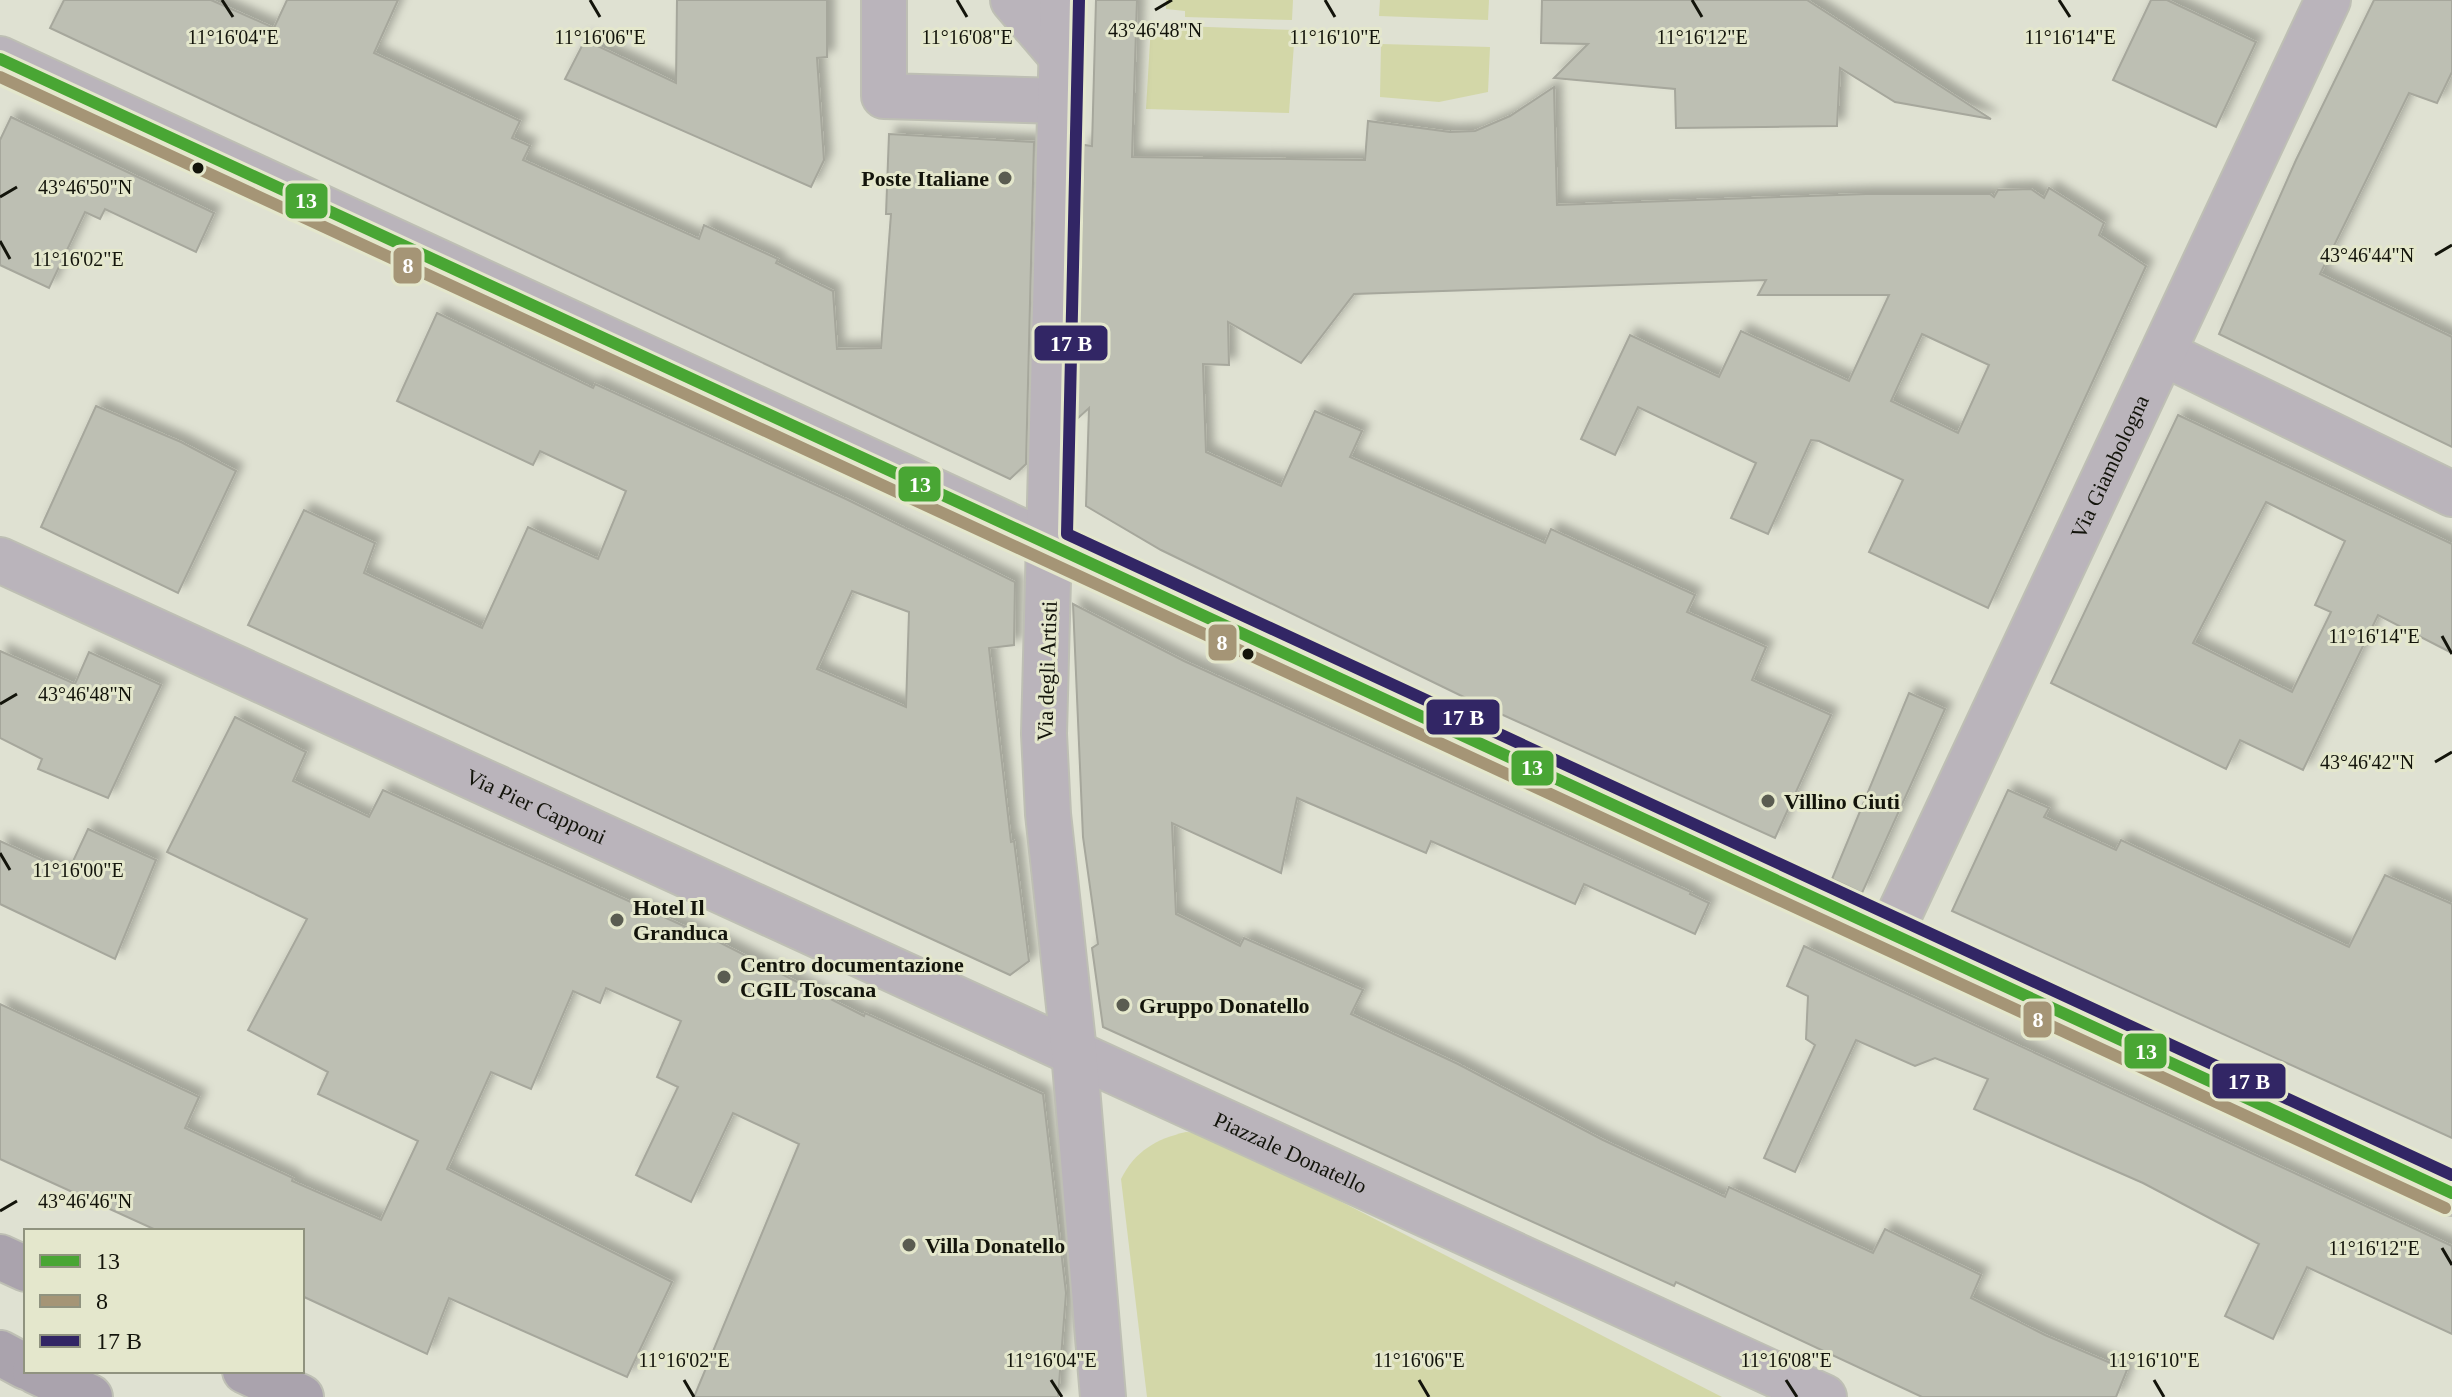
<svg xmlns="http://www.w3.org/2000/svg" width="2452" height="1397" viewBox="0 0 2452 1397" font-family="'Times New Roman',serif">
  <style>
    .green { fill: #d3d7a8 }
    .building { fill: #bdbfb3; stroke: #a6a79c; stroke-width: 2; fill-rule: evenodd; filter: url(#shadow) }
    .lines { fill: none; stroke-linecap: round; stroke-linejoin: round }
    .minor-casing { stroke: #bebfb4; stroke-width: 48 }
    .tertiary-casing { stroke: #bebfb4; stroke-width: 48 }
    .primary-casing { stroke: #bebfb4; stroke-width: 48 }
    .minor { stroke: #bab4bb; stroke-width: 44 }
    .tertiary { stroke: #bab4bb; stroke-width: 44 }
    .primary { stroke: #aaa3ad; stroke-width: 44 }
    .bus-1-casing { stroke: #e4e7cc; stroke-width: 18 }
    .bus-2-casing { stroke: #e4e7cc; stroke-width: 18 }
    .bus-3-casing { stroke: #e4e7cc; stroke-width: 18 }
    .bus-1 { stroke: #49a634; stroke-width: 12 }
    .bus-2 { stroke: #a59576; stroke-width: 12 }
    .bus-3 { stroke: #322665; stroke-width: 12 }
    .ticks { fill: none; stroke: #13140b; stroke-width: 3 }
    .bus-dot { fill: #13140b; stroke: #e4e7cc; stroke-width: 3 }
    .poi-dot { fill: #5a5c51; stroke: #e4e7cc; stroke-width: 3 }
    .labels { text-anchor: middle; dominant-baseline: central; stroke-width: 6; stroke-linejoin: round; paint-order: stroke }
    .poi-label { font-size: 22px; font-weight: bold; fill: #13140b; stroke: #e4e7cc; text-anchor: start }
    .street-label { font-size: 22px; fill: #13140b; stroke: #e4e7cc }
    .ticks-label { font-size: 20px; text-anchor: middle; fill: #13140b; stroke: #e4e7cc; stroke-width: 6; stroke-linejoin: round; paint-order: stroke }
    .line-badge { stroke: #e4e7cc; stroke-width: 3 }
    .badge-label { font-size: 22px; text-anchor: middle; font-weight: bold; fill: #fff }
  </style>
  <defs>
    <filter id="shadow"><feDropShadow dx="7" dy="-7" stdDeviation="4" flood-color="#0004"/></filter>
  </defs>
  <rect width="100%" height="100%" fill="#dfe1d2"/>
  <g class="green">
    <path d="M1166,0H1293L1292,20L1185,17V11L1166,9Z"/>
    <path d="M1380,0H1489L1488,20L1379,16Z"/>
    <path d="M1151,25L1295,30L1289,113L1146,109Z"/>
    <path d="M1381,44L1490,47L1488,92L1439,102L1380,97Z"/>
    <path d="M1186,1132L1207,1133L1722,1397H1147L1121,1179C1135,1151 1156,1139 1186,1132Z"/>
  </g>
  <g class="building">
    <path d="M64,0H211L274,28L287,0H398L374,53L520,121L512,138L530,146L523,160L699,239L704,225L778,259L776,263L833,291L837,349L881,348L891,214H886L889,134L1034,142L1026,464L1010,479L50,28Z"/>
    <path d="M677,0H827V57L817,58L824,160L811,187L565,79L585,40L676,83Z"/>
    <path d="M1096,0H1137L1132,157L1365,160L1368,121L1450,132L1475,131L1510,116L1554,87L1557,205L1866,194H1990L1994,197L1998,190L2031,189L2044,198L2049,188L2104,223L2099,235L2146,266L1988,608L1869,552L1903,480L1819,441L1811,440L1768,534L1731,518L1756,463L1638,407L1615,455L1581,439L1630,335L1719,377L1741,331L1849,381L1889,295H1758L1766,280L1354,294L1301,363L1228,322L1229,365L1203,364L1206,452L1281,486L1315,411L1362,431L1350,457L1545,543L1551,529L1695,595L1687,612L1766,647L1752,680L1831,715L1775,838L1472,701L1161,550L1086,506L1089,408L1077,419L1084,145L1092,146ZM1922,334L1989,365L1958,433L1891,401Z"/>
    <path d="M1542,0H1807L1991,119L1895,102L1840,68L1837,126L1676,128L1675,89L1554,78L1588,44L1541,43Z"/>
    <path d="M2151,0H2167L2256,42L2216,127L2113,80Z"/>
    <path d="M2374,0H2452V72L2437,103L2409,93L2320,274L2452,337V447L2219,334L2296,160Z"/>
    <path d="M11,117L214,213L196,252L105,209L100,219L85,212L49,288L0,265V140Z"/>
    <path d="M437,313L593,388L595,384L846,499L1015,582L1014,645L989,648L1011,842L1014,841L1029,961L1010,975L248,625L304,510L375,543L364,573L482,628L528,527L598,559L626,491L540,451L533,465L397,401ZM852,591L909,612L906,707L817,669Z"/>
    <path d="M96,406L181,442L236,471L178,593L41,527Z"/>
    <path d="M2178,415L2452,544V653L2378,615L2303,770L2240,740L2226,769L2051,683ZM2266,502L2345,541L2315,605L2331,612L2292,692L2193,643Z"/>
    <path d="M1073,604L1184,661L1691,892L1690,894L1709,903L1695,934L1584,884L1575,904L1431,841L1426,853L1297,798L1281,873L1172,823L1176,914L1240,946L1244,938L1363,990L1351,1014L1458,1064L1603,1140L1725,1197L1729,1187L1873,1253L1885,1229L1981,1275L1971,1298L2045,1335L2127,1370L2116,1397H1922L1676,1282L1674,1286L1103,1027L1092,948L1098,944L1083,837Z"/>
    <path d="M0,651L75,684L89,652L161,685L108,798L38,769L42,759L0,738Z"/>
    <path d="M1909,693L1945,709L1862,893L1832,879Z"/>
    <path d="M235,717L306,752L293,781L369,817L383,790L717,941L864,1016L865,1013L1043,1094L1066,1293L1058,1397H694L799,1144L733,1113L691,1202L636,1175L678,1087L657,1077L681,1021L606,988L600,1003L573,991L531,1089L491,1072L447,1169L672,1282L627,1377L449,1298L427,1354L302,1296V1231H158L0,1159V1004L199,1097L185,1128L293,1178L292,1181L381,1220L418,1141L318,1094L328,1072L248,1030L307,919L167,852Z"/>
    <path d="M2008,790L2049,808L2044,817L2116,850L2121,840L2349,947L2385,875L2452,904V1138L1952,911Z"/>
    <path d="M88,829L156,860L115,959L0,904V841L68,872Z"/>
    <path d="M1804,946L2452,1246V1334L2307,1267L2273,1339L2225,1316L2259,1244L2143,1183L1974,1109L1988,1079L1935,1058L1915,1066L1856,1040L1795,1172L1764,1158L1815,1045L1806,1039L1808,996L1787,986Z"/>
  </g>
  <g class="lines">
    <defs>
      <g id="minor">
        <path d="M884,0V96L1061,101"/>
        <path d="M1013,0L1062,57"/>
        <path d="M0,59L2452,1193"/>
        <path d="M2165,354L2452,494"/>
        <path id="s1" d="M0,560L1824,1397"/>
        <path id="s2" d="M1891,932L2328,0"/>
      </g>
      <path id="tertiary" d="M1063,0L1044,734L1048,814L1074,1052L1103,1397"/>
      <g id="primary">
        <path d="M0,1257L26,1269"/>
        <path d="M0,1353L26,1367"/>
        <path d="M35,1371L90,1397"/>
        <path d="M245,1371L301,1397"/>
      </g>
    </defs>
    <use href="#minor" class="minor-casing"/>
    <use href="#tertiary" class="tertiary-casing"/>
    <use href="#primary" class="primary-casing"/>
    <use href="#minor" class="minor"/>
    <use href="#tertiary" class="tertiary"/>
    <use href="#primary" class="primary"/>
    <defs>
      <path id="bus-1" d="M0,59L2452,1193"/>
      <path id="bus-2" d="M0,77L2445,1208"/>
      <path id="bus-3" d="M1079,0L1067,534L2452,1175"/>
    </defs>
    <use href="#bus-1" class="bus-1-casing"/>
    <use href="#bus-2" class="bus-2-casing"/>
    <use href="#bus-3" class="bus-3-casing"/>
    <use href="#bus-1" class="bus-1"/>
    <use href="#bus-2" class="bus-2"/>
    <use href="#bus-3" class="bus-3"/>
  </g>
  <path class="ticks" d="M222,0L233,17M590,0L600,17M957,0L967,17M1325,0L1335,17M1692,0L1702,17M2059,0L2070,17M1155,10L1172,0M0,197L17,187M0,241L10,259M2435,255L2452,245M2442,636L2452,654M0,704L17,694M2435,762L2452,752M0,853L10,870M0,1211L17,1201M2442,1248L2452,1265M684,1380L694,1397M1051,1380L1062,1397M1419,1380L1429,1397M1786,1380L1797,1397M2154,1380L2164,1397"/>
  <g class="bus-dot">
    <circle cx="198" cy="168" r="7"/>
    <circle cx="1248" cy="654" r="7"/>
  </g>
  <g class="poi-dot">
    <circle cx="1005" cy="178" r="8"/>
    <circle cx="1768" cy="801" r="8"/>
    <circle cx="617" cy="920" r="8"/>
    <circle cx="724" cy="977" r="8"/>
    <circle cx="1123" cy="1005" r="8"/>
    <circle cx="909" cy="1245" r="8"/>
  </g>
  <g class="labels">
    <g class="poi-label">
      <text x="989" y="178" text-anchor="end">Poste Italiane</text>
      <text x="1784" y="801">Villino Ciuti</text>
      <text x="633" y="907">Hotel Il<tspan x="633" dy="25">Granduca</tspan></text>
      <text x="740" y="964">Centro documentazione<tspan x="740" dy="25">CGIL Toscana</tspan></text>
      <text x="1139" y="1005">Gruppo Donatello</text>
      <text x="925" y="1245">Villa Donatello</text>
    </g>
    <g class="street-label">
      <text stroke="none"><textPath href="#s2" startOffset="514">Via Giambologna</textPath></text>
      <text transform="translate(1047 671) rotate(-88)">Via degli Artisti</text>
      <text stroke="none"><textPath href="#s1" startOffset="590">Via Pier Capponi</textPath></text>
      <text stroke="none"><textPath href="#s1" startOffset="1420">Piazzale Donatello</textPath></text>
    </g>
  </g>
  <g class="ticks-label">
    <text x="1155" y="37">43°46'48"N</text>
    <text x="967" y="44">11°16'08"E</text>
    <text x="1335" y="44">11°16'10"E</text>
    <text x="2070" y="44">11°16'14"E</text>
    <text x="233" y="44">11°16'04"E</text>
    <text x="600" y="44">11°16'06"E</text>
    <text x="1702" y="44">11°16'12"E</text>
    <text x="85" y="194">43°46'50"N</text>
    <text x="2367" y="262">43°46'44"N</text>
    <text x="78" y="266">11°16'02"E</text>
    <text x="2374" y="643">11°16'14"E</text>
    <text x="85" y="701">43°46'48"N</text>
    <text x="2367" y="769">43°46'42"N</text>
    <text x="78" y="877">11°16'00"E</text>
    <text x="85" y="1208">43°46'46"N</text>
    <text x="2374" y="1255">11°16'12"E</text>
    <text x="684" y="1367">11°16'02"E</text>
    <text x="1051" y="1367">11°16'04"E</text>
    <text x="1419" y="1367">11°16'06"E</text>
    <text x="1786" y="1367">11°16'08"E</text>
    <text x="2154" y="1367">11°16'10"E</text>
  </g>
  <g class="line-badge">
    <rect x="284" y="182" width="45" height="38" rx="8" fill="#49a634"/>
    <rect x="392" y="246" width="31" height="39" rx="8" fill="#a59576"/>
    <rect x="1033" y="324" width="76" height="38" rx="8" fill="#322665"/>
    <rect x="897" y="465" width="45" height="38" rx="8" fill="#49a634"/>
    <rect x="1207" y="623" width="31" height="39" rx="8" fill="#a59576"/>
    <rect x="1425" y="698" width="76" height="38" rx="8" fill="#322665"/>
    <rect x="1510" y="749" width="45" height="38" rx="8" fill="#49a634"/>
    <rect x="2022" y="1000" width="31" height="39" rx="8" fill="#a59576"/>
    <rect x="2123" y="1032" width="45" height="38" rx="8" fill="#49a634"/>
    <rect x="2211" y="1062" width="76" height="38" rx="8" fill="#322665"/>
  </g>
  <g class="badge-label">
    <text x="306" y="208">13</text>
    <text x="408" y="273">8</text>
    <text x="1071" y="351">17 B</text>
    <text x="920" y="492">13</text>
    <text x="1222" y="650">8</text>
    <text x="1463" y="725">17 B</text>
    <text x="1532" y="775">13</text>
    <text x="2038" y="1027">8</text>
    <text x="2146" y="1059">13</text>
    <text x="2249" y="1089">17 B</text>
  </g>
  <rect x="24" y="1229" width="280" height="144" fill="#e4e7cc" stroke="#90937f" stroke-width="2"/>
  <rect x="40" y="1255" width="40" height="12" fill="#49a634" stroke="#90937f" stroke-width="2"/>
  <text x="96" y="1269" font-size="24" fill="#13140b">13</text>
  <rect x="40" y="1295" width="40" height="12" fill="#a59576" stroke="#90937f" stroke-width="2"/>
  <text x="96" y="1309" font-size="24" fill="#13140b">8</text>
  <rect x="40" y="1335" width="40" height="12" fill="#322665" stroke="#90937f" stroke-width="2"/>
  <text x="96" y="1349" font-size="24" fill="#13140b">17 B</text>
</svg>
